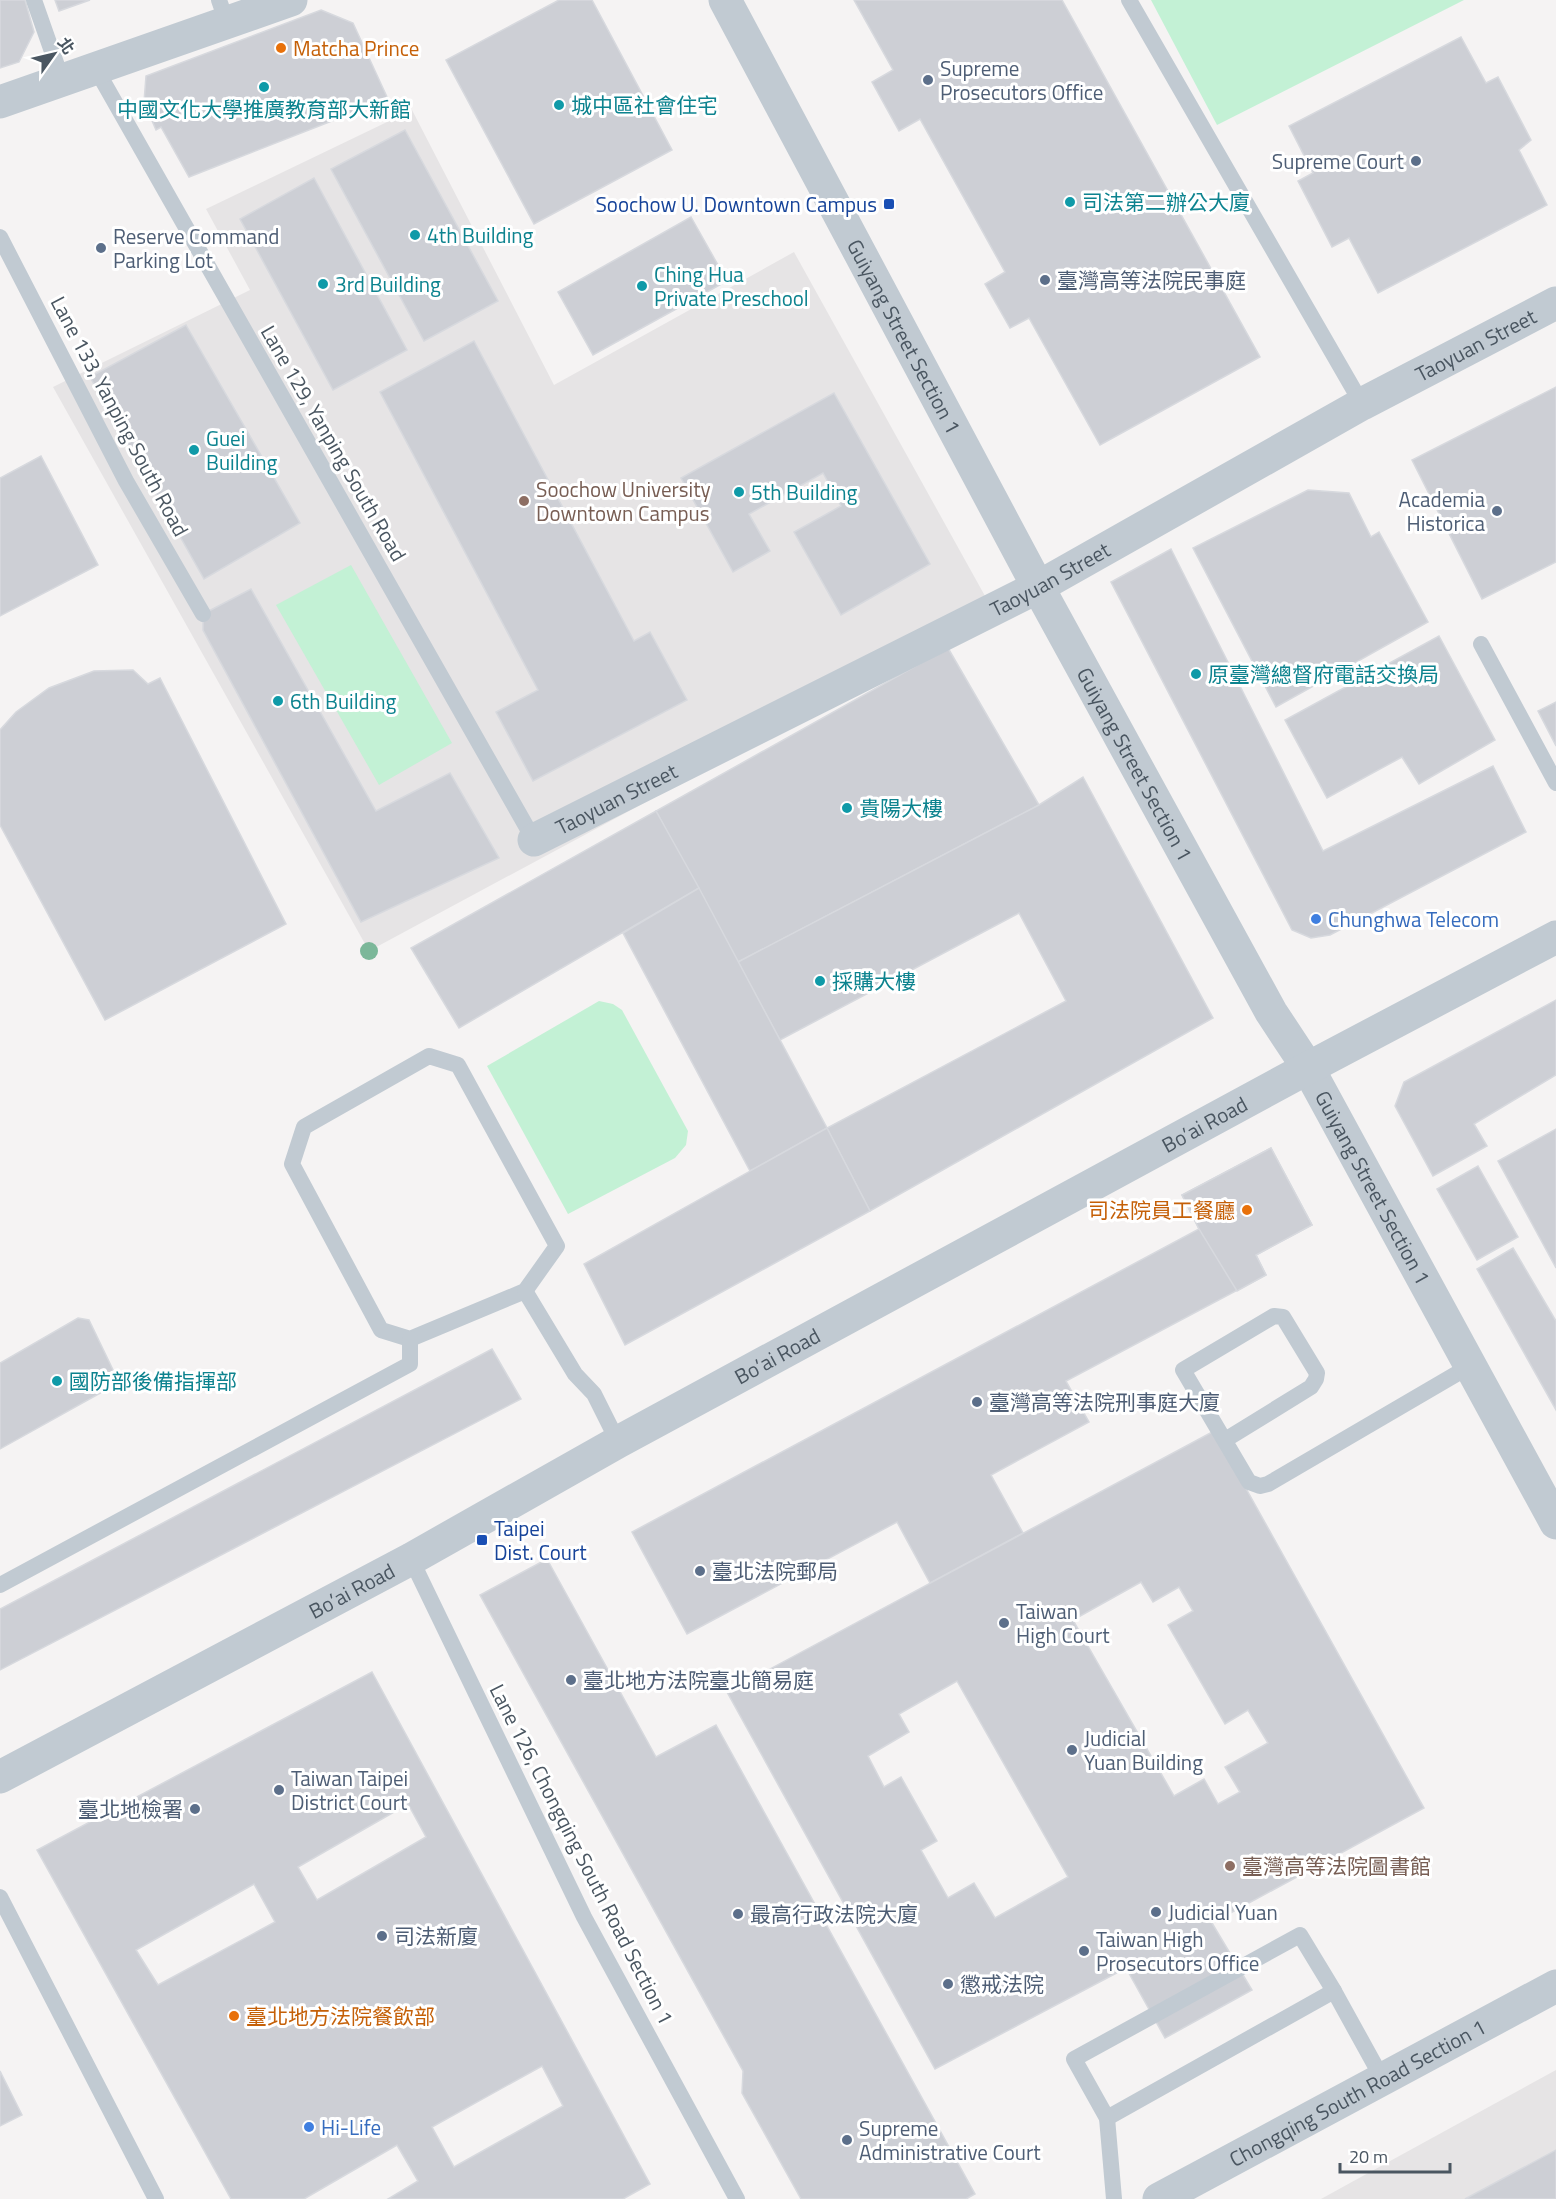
<svg xmlns="http://www.w3.org/2000/svg" width="1556" height="2199" viewBox="0 0 1556 2199" font-family="'Titillium Web','Noto Sans TC',sans-serif">
  <style>
    .education { fill: #e6e4e5 }
    .green { fill: #c3f1d5 }
    .building { fill: #cdcfd5; stroke: #d7d9de; stroke-width: 1.5; fill-rule: evenodd }
    .lines { fill: none; stroke-linecap: round; stroke-linejoin: round }
    .service { stroke: #c1cad2; stroke-width: 16 }
    .minor { stroke: #c1cad2; stroke-width: 33 }
    .tertiary { stroke: #c1cad2; stroke-width: 33 }
    .tree { fill: #7bb799 }
    .food-dot { fill: #e8710a; stroke: #fff; stroke-width: 2 }
    .service-dot { fill: #5c6f8a; stroke: #fff; stroke-width: 2 }
    .culture-dot { fill: #0f9aa8; stroke: #fff; stroke-width: 2 }
    .transit-dot { fill: #1a4fb4; stroke: #fff; stroke-width: 2 }
    .education-dot { fill: #8d6e63; stroke: #fff; stroke-width: 2 }
    .shop-dot { fill: #3f7fe0; stroke: #fff; stroke-width: 2 }
    .labels { text-anchor: middle; dominant-baseline: central; stroke-width: 6; stroke-linejoin: round; paint-order: stroke }
    .food-label { font-size: 21px; fill: #c56008; stroke: #fff; text-anchor: start }
    .service-label { font-size: 21px; fill: #4e5e75; stroke: #fff; text-anchor: start }
    .culture-label { font-size: 21px; fill: #0d838f; stroke: #fff; text-anchor: start }
    .transit-label { font-size: 21px; fill: #164399; stroke: #fff; text-anchor: end }
    .street-label { font-size: 21px; fill: #4a5661; stroke: #fff }
    .education-label { font-size: 21px; fill: #785e54; stroke: #fff; text-anchor: start }
    .shop-label { font-size: 21px; fill: #366cbe; stroke: #fff; text-anchor: start }
  </style>
  <rect width="100%" height="100%" fill="#f5f3f3"/>
  <g class="education">
    <path d="M412,110L554,385L794,252L995,614L369,951L53,387L250,290L206,209Z"/>
    <path d="M1556,2070V2199H1321L1350,2183Z"/>
  </g>
  <g class="green">
    <path d="M1151,0H1464L1217,125Z"/>
    <path d="M351,565L452,743L379,785L276,605Z"/>
    <path d="M599,1001L613,1004L622,1010L688,1131L686,1145L675,1158L568,1214L487,1066Z"/>
  </g>
  <g class="building">
    <path d="M0,0H25L34,32L19,62L0,68Z"/>
    <path d="M55,0H90L59,11Z"/>
    <path d="M559,0H592L672,150L534,224L446,60Z"/>
    <path d="M854,0H1062L1260,357L1100,445L1029,318L1010,328L985,284L1005,272L920,119L899,131L872,82L893,70Z"/>
    <path d="M321,10L353,23L388,99L189,177L161,127L156,130L144,102L146,76Z"/>
    <path d="M1461,37L1486,83L1498,77L1531,140L1519,150L1547,205L1378,293L1349,238L1332,247L1298,181L1313,173L1289,126Z"/>
    <path d="M405,130L498,301L424,341L331,169Z"/>
    <path d="M314,178L407,350L333,390L240,219Z"/>
    <path d="M691,217L727,281L593,355L558,292Z"/>
    <path d="M186,325L300,523L204,579L90,377Z"/>
    <path d="M474,341L634,641L650,632L687,700L533,781L496,712L538,690L380,392Z"/>
    <path d="M1556,387V562L1482,599L1412,460Z"/>
    <path d="M834,393L930,564L841,615L794,532L841,506L823,473L749,514L770,551L733,572L681,478Z"/>
    <path d="M41,456L98,565L0,616V478Z"/>
    <path d="M1308,490L1349,493L1371,537L1379,532L1428,622L1276,707L1193,548Z"/>
    <path d="M1171,549L1323,851L1493,766L1526,832L1330,935L1311,938L1292,930L1111,582Z"/>
    <path d="M251,589L376,811L450,773L499,858L361,922L203,630V614Z"/>
    <path d="M1439,636L1495,740L1419,784L1402,757L1327,798L1285,720Z"/>
    <path d="M948,648L1039,805L738,962L656,811Z"/>
    <path d="M133,670L148,684L160,678L286,924L105,1020L0,825V730L16,712L49,688L94,671Z"/>
    <path d="M1556,702V746L1538,711Z"/>
    <path d="M1083,777L1213,1018L870,1211L827,1128L1066,1001L1019,913L780,1040L738,962L1039,805Z"/>
    <path d="M656,811L699,888L459,1028L411,948Z"/>
    <path d="M699,888L827,1128L750,1171L623,933Z"/>
    <path d="M1556,1000V1075L1474,1124L1487,1146L1433,1176L1395,1106L1404,1082Z"/>
    <path d="M827,1128L870,1211L625,1345L584,1264Z"/>
    <path d="M1556,1129V1268L1498,1161Z"/>
    <path d="M1271,1148L1312,1225L1256,1255L1266,1275L1066,1381L1089,1422L991,1475L1023,1533L930,1583L897,1522L687,1634L632,1532L1199,1229L1182,1195Z"/>
    <path d="M1271,1148L1312,1225L1256,1255L1266,1275L1237,1291L1199,1229L1182,1195Z"/>
    <path d="M1478,1166L1518,1237L1477,1260L1437,1189Z"/>
    <path d="M1513,1248L1556,1321V1410L1477,1269Z"/>
    <path d="M78,1318L89,1320L116,1376L113,1386L0,1449V1363Z"/>
    <path d="M492,1349L521,1399L0,1670V1609Z"/>
    <path d="M1214,1431L1424,1808L1212,1923L1252,1990L1165,2038L1126,1968L935,2069L727,1692ZM1141,1582L1153,1602L1179,1587L1193,1611L1168,1625L1225,1724L1248,1710L1268,1743L1225,1767L1240,1792L1218,1804L1204,1779L1174,1796L1073,1620ZM957,1681L1068,1877L995,1918L974,1883L948,1898L921,1850L937,1841L901,1777L884,1787L868,1756L909,1732L899,1714Z"/>
    <path d="M547,1559L656,1757L716,1725L975,2194L966,2199H801L742,2093L743,2071L480,1595Z"/>
    <path d="M372,1672L650,2184L623,2199H388L418,2181L397,2145L304,2199H231L37,1850ZM408,1804L426,1837L317,1900L298,1867ZM254,1884L275,1922L158,1985L136,1950ZM542,2066L563,2106L454,2167L432,2127Z"/>
    <path d="M0,2071L22,2115L0,2126Z"/>
    <path d="M1556,2150V2199H1465Z"/>
  </g>
  <g class="lines">
    <g class="service">
      <path d="M34,0L62,80"/>
      <path d="M219,0L227,23"/>
      <path d="M1129,0L1362,404"/>
      <path d="M96,69L534,840"/>
      <path d="M0,237L126,481L203,614"/>
      <path d="M1481,644L1556,783"/>
      <path d="M429,1056L458,1065L557,1246L525,1291L410,1339L381,1330L292,1164L304,1127Z"/>
      <path d="M525,1291L575,1374L594,1394L618,1442"/>
      <path d="M1225,1440L1311,1387L1316,1379L1317,1373L1283,1317L1274,1316L1183,1370L1249,1482L1260,1486L1268,1484L1470,1366"/>
      <path d="M411,1559L584,1917L737,2199"/>
      <path d="M0,1585L410,1364V1339"/>
      <path d="M0,1897L156,2199"/>
      <path d="M1107,2118L1334,1991"/>
      <path d="M1114,2199L1107,2118L1074,2059L1300,1935L1334,1991L1382,2078"/>
    </g>
    <g class="minor">
      <path d="M0,102L291,0"/>
      <path id="s1" d="M534,840L1038,587L1362,404L1556,303"/>
    </g>
    <g class="tertiary">
      <path id="s2" d="M725,0L1038,587L1271,1012L1308,1068L1556,1523"/>
      <path id="s3" d="M0,1777L411,1559L618,1442L1308,1068L1556,937"/>
      <path id="s4" d="M1159,2199L1556,1986"/>
    </g>
  </g>
  <circle class="tree" cx="369" cy="951" r="9"/>
  <g class="food-dot">
    <circle cx="281" cy="48" r="6"/>
    <circle cx="1247" cy="1210" r="6"/>
    <circle cx="234" cy="2016" r="6"/>
  </g>
  <g class="service-dot">
    <circle cx="928" cy="80" r="6"/>
    <circle cx="1416" cy="161" r="6"/>
    <circle cx="101" cy="248" r="6"/>
    <circle cx="1045" cy="280" r="6"/>
    <circle cx="1497" cy="511" r="6"/>
    <circle cx="977" cy="1402" r="6"/>
    <circle cx="700" cy="1571" r="6"/>
    <circle cx="1004" cy="1623" r="6"/>
    <circle cx="571" cy="1680" r="6"/>
    <circle cx="1072" cy="1750" r="6"/>
    <circle cx="279" cy="1790" r="6"/>
    <circle cx="195" cy="1809" r="6"/>
    <circle cx="1156" cy="1912" r="6"/>
    <circle cx="738" cy="1914" r="6"/>
    <circle cx="382" cy="1936" r="6"/>
    <circle cx="1084" cy="1951" r="6"/>
    <circle cx="948" cy="1984" r="6"/>
    <circle cx="847" cy="2140" r="6"/>
  </g>
  <g class="culture-dot">
    <circle cx="264" cy="87" r="6"/>
    <circle cx="559" cy="105" r="6"/>
    <circle cx="1070" cy="202" r="6"/>
    <circle cx="415" cy="235" r="6"/>
    <circle cx="323" cy="284" r="6"/>
    <circle cx="642" cy="286" r="6"/>
    <circle cx="194" cy="450" r="6"/>
    <circle cx="739" cy="492" r="6"/>
    <circle cx="1196" cy="674" r="6"/>
    <circle cx="278" cy="701" r="6"/>
    <circle cx="847" cy="808" r="6"/>
    <circle cx="820" cy="981" r="6"/>
    <circle cx="57" cy="1381" r="6"/>
  </g>
  <g class="transit-dot">
    <rect x="883" y="198" width="12" height="12" rx="3"/>
    <rect x="476" y="1534" width="12" height="12" rx="3"/>
  </g>
  <g class="education-dot">
    <circle cx="524" cy="501" r="6"/>
    <circle cx="1230" cy="1866" r="6"/>
  </g>
  <g class="shop-dot">
    <circle cx="1316" cy="919" r="6"/>
    <circle cx="309" cy="2127" r="6"/>
  </g>
  <g class="labels">
    <g class="food-label">
      <text x="293" y="48">Matcha Prince</text>
      <text x="1235" y="1210" text-anchor="end">司法院員工餐廳</text>
      <text x="246" y="2016">臺北地方法院餐飲部</text>
    </g>
    <g class="service-label">
      <text x="940" y="68">Supreme<tspan x="940" dy="24">Prosecutors Office</tspan></text>
      <text x="1404" y="161" text-anchor="end">Supreme Court</text>
      <text x="113" y="236">Reserve Command<tspan x="113" dy="24">Parking Lot</tspan></text>
      <text x="1057" y="280">臺灣高等法院民事庭</text>
      <text x="1485" y="499" text-anchor="end">Academia<tspan x="1485" dy="24">Historica</tspan></text>
      <text x="989" y="1402">臺灣高等法院刑事庭大廈</text>
      <text x="712" y="1571">臺北法院郵局</text>
      <text x="1016" y="1611">Taiwan<tspan x="1016" dy="24">High Court</tspan></text>
      <text x="583" y="1680">臺北地方法院臺北簡易庭</text>
      <text x="1084" y="1738">Judicial<tspan x="1084" dy="24">Yuan Building</tspan></text>
      <text x="291" y="1778">Taiwan Taipei<tspan x="291" dy="24">District Court</tspan></text>
      <text x="183" y="1809" text-anchor="end">臺北地檢署</text>
      <text x="1168" y="1912">Judicial Yuan</text>
      <text x="750" y="1914">最高行政法院大廈</text>
      <text x="394" y="1936">司法新廈</text>
      <text x="1096" y="1939">Taiwan High<tspan x="1096" dy="24">Prosecutors Office</tspan></text>
      <text x="960" y="1984">懲戒法院</text>
      <text x="859" y="2128">Supreme<tspan x="859" dy="24">Administrative Court</tspan></text>
    </g>
    <g class="culture-label">
      <text x="571" y="105">城中區社會住宅</text>
      <text x="264" y="109" text-anchor="middle">中國文化大學推廣教育部大新館</text>
      <text x="1082" y="202">司法第二辦公大廈</text>
      <text x="427" y="235">4th Building</text>
      <text x="654" y="274">Ching Hua<tspan x="654" dy="24">Private Preschool</tspan></text>
      <text x="335" y="284">3rd Building</text>
      <text x="206" y="438">Guei<tspan x="206" dy="24">Building</tspan></text>
      <text x="751" y="492">5th Building</text>
      <text x="1208" y="674">原臺灣總督府電話交換局</text>
      <text x="290" y="701">6th Building</text>
      <text x="859" y="808">貴陽大樓</text>
      <text x="832" y="981">採購大樓</text>
      <text x="69" y="1381">國防部後備指揮部</text>
    </g>
    <g class="transit-label">
      <text x="877" y="204">Soochow U. Downtown Campus</text>
      <text x="494" y="1528" text-anchor="start">Taipei<tspan x="494" dy="24">Dist. Court</tspan></text>
    </g>
    <g class="street-label">
      <text stroke="none"><textPath href="#s2" startOffset="381">Guiyang Street Section 1</textPath></text>
      <text stroke="none"><textPath href="#s1" startOffset="1064">Taoyuan Street</textPath></text>
      <text transform="translate(120 416) rotate(62)">Lane 133, Yanping South Road</text>
      <text transform="translate(334 443) rotate(60)">Lane 129, Yanping South Road</text>
      <text stroke="none"><textPath href="#s1" startOffset="578">Taoyuan Street</textPath></text>
      <text stroke="none"><textPath href="#s2" startOffset="867">Guiyang Street Section 1</textPath></text>
      <text stroke="none"><textPath href="#s1" startOffset="92">Taoyuan Street</textPath></text>
      <text stroke="none"><textPath href="#s3" startOffset="1370">Bo’ai Road</textPath></text>
      <text stroke="none"><textPath href="#s2" startOffset="1353">Guiyang Street Section 1</textPath></text>
      <text stroke="none"><textPath href="#s3" startOffset="884">Bo’ai Road</textPath></text>
      <text stroke="none"><textPath href="#s3" startOffset="398">Bo’ai Road</textPath></text>
      <text transform="translate(582 1854) rotate(63)">Lane 126, Chongqing South Road Section 1</text>
      <text stroke="none"><textPath href="#s4" startOffset="225">Chongqing South Road Section 1</textPath></text>
    </g>
    <g class="education-label">
      <text x="536" y="489">Soochow University<tspan x="536" dy="24">Downtown Campus</tspan></text>
      <text x="1242" y="1866">臺灣高等法院圖書館</text>
    </g>
    <g class="shop-label">
      <text x="1328" y="919">Chunghwa Telecom</text>
      <text x="321" y="2127">Hi-Life</text>
    </g>
  </g>
  <g transform="translate(54 54) rotate(56)" stroke="#ffffff" stroke-width="4.5" paint-order="stroke">
  <path d="M0-4.5L10 22L0 15L-10 22Z" fill="#4a5661"/>
  <text y="-9" font-size="16" font-weight="bold" text-anchor="middle" fill="#4a5661">北</text>
  </g>
  <path d="M1340 2163v9h110v-9" fill="none" stroke="#4a5661" stroke-width="3"/>
  <text x="1349" y="2163" font-size="18" fill="#4a5661" stroke="#ffffff" stroke-width="4.5" paint-order="stroke">20 m</text>
</svg>
